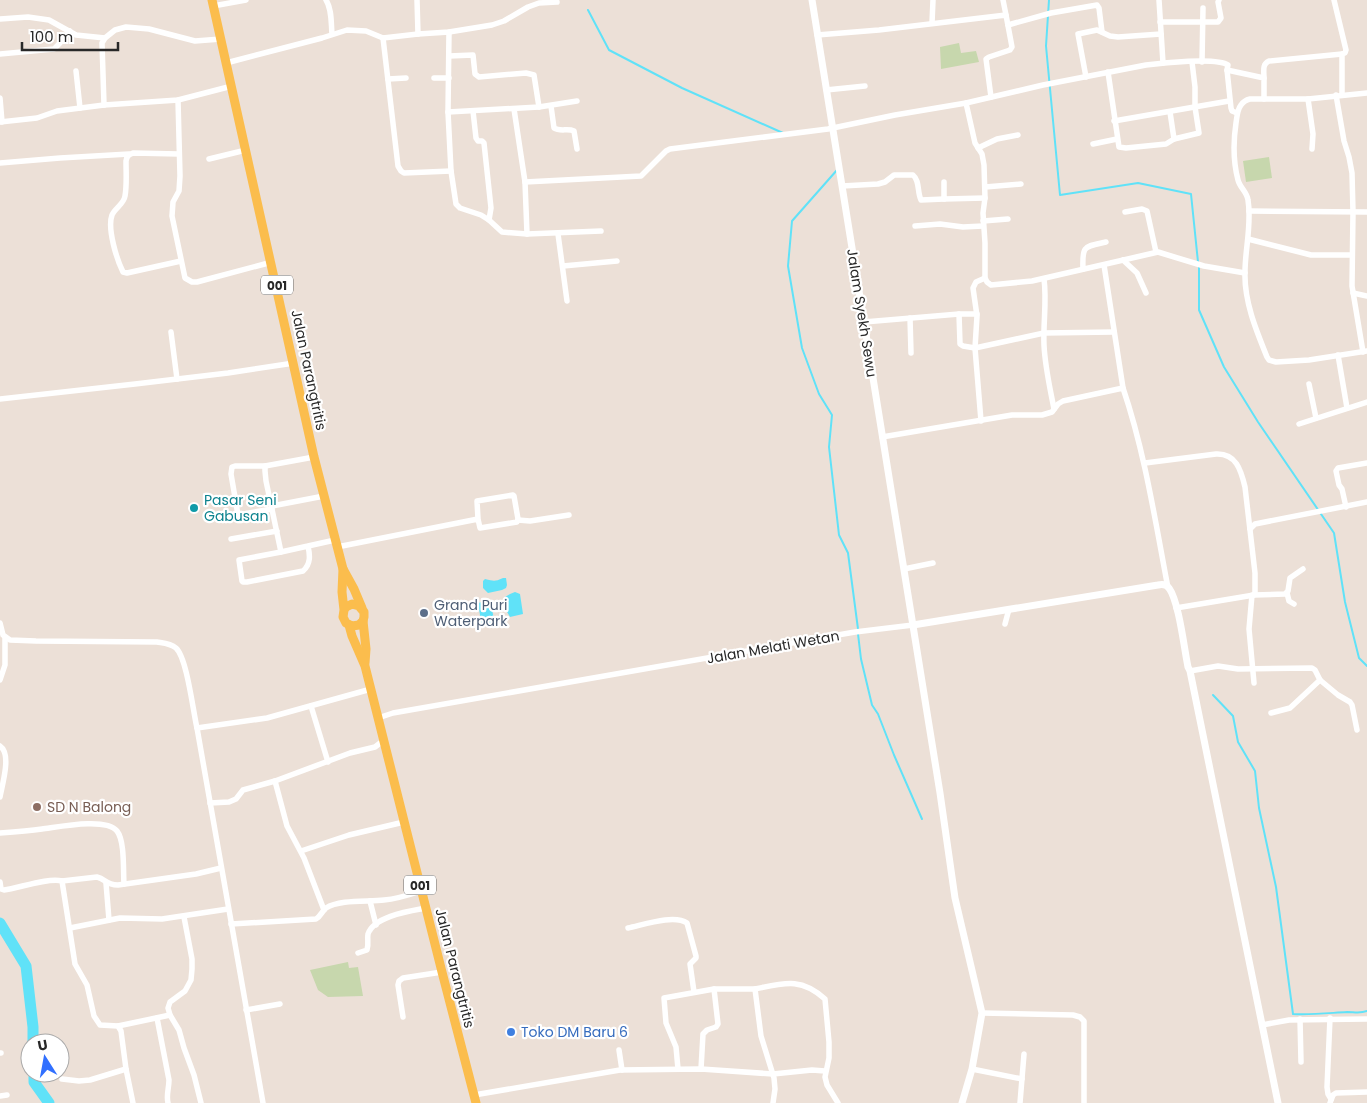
<svg xmlns="http://www.w3.org/2000/svg" width="1367" height="1103" viewBox="0 0 1367 1103" font-family="Poppins,sans-serif">
  <style>
    .cemetery { fill: #c7d7ad }
    .water { fill: #60e2f8 }
    .lines { fill: none; stroke-linecap: round; stroke-linejoin: round }
    .stream { stroke: #60e2f8; stroke-width: 2 }
    .river { stroke: #60e2f8; stroke-width: 11 }
    .minor { stroke: #fff; stroke-width: 5.5 }
    .tertiary { stroke: #fff; stroke-width: 7 }
    .primary { stroke: #fbbd4d; stroke-width: 9 }
    .culture-dot { fill: #0f9aa8; stroke: #fff; stroke-width: 2 }
    .service-dot { fill: #5c6f8a; stroke: #fff; stroke-width: 2 }
    .education-dot { fill: #8d6e63; stroke: #fff; stroke-width: 2 }
    .shop-dot { fill: #3f7fe0; stroke: #fff; stroke-width: 2 }
    .labels { text-anchor: middle; dominant-baseline: central; stroke-width: 4.5; stroke-linejoin: round; paint-order: stroke }
    .shield { fill: #fff; stroke: #686868; stroke-width: 1 }
    .shield-label { font-size: 12px; font-weight: bold; fill: #282828 }
    .street-label { font-size: 14px; fill: #282828; stroke: #fff }
    .culture-label { font-size: 14px; fill: #0d838f; stroke: #fff; text-anchor: start }
    .service-label { font-size: 14px; fill: #4e5e75; stroke: #fff; text-anchor: start }
    .education-label { font-size: 14px; fill: #785e54; stroke: #fff; text-anchor: start }
    .shop-label { font-size: 14px; fill: #366cbe; stroke: #fff; text-anchor: start }
  </style>
  <rect width="100%" height="100%" fill="#ece0d7"/>
  <g class="cemetery">
    <path d="M959,43L961,53L976,51L979,62L941,69L940,47Z"/>
    <path d="M1269,157L1272,178L1246,182L1243,161Z"/>
    <path d="M348,962L349,968L358,967L363,996L328,997L318,990L310,970Z"/>
  </g>
  <g class="water">
    <path d="M503,578H506L507,585L506,588L502,590L488,593L483,588V581L485,579C494,581 494,582 503,578Z"/>
    <path d="M515,592L520,594L523,614L510,617L506,610L508,606L505,597L510,594Z"/>
    <path d="M490,600L495,624L482,627L478,603Z"/>
  </g>
  <g class="lines">
    <g class="stream">
      <path d="M1049,0L1046,46L1060,195L1138,183L1191,194L1198,262"/>
      <path d="M588,10L609,50L682,88L783,133"/>
      <path d="M837,170L792,221L788,266L802,348L819,394L832,415L829,447L839,535L848,553L858,629"/>
      <path d="M1199,267V310L1224,367L1258,422L1334,533L1345,602L1359,658L1367,666"/>
      <path d="M858,634L861,659L872,705L878,714L894,755L922,819"/>
      <path d="M1213,695L1233,716L1238,742L1255,771L1259,808L1276,887L1293,1014C1311,1015 1329,1013 1347,1012C1354,1012 1360,1014 1367,1011"/>
    </g>
    <g class="river">
      <path d="M0,923L26,966L33,1027V1043"/>
      <path d="M34,1073V1082L49,1103"/>
    </g>
    <g class="minor">
      <path d="M326,0C332,9 331,23 332,34"/>
      <path d="M417,0L418,34"/>
      <path d="M1003,0L1006,15"/>
      <path d="M1159,0L1163,63"/>
      <path d="M1334,0L1346,50L1345,53L1342,54V95"/>
      <path d="M213,6L246,0"/>
      <path d="M0,19L28,17L49,20L76,35L105,38"/>
      <path d="M1160,22H1218L1221,18L1218,2L1219,0"/>
      <path d="M932,23L933,0"/>
      <path d="M1008,25L1051,13L1097,5L1099,8L1102,32"/>
      <path d="M449,32L448,112L539,107L577,101"/>
      <path d="M817,35L879,30L1006,15L1012,47L1010,50L989,57L986,59L991,97"/>
      <path d="M383,38L398,166L401,171L404,173L451,171"/>
      <path d="M0,54L54,49L60,43L70,31"/>
      <path d="M449,56L473,55L475,74L479,77L526,73L534,75L539,107"/>
      <path d="M1202,62L1203,8"/>
      <path d="M226,63L322,38L347,30L366,31L383,38L418,34L449,32L492,25L504,21L528,7L539,3L557,2"/>
      <path d="M1227,70L1264,78V99"/>
      <path d="M76,71L80,108"/>
      <path d="M1108,72L1119,147L1126,148L1166,144L1174,139"/>
      <path d="M1086,77L1078,34L1097,30L1110,36L1118,37L1161,34"/>
      <path d="M434,78H449"/>
      <path d="M1264,78C1264,71 1262,64 1269,61L1342,54"/>
      <path d="M388,79L406,78"/>
      <path d="M826,90L865,86"/>
      <path d="M1367,93L1308,99H1250C1246,100 1243,102 1241,105C1237,110 1237,117 1236,123C1233,143 1233,161 1238,180C1240,188 1247,192 1248,200C1252,224 1245,249 1245,272C1244,301 1256,330 1267,357L1269,360L1276,362L1309,360L1367,351"/>
      <path d="M1336,95L1344,141L1349,157L1352,173L1353,212L1352,286L1363,352"/>
      <path d="M0,98L2,122"/>
      <path d="M1308,99L1313,134L1312,149"/>
      <path d="M178,100L180,176L179,191L173,202L172,216L185,278L192,282H197L272,262"/>
      <path d="M966,103L975,143L982,154L984,165L985,198L983,213L985,243V278L987,282L991,285L1032,281L1158,252L1204,266L1245,273"/>
      <path d="M104,105L102,43L105,38L115,30L126,27L149,29L195,41L221,39"/>
      <path d="M551,106L554,128C560,132 568,128 574,131L577,149"/>
      <path d="M473,111L476,138L478,141H482L484,143L491,208L489,220"/>
      <path d="M448,112L451,171L456,204L460,208L481,215L489,220L502,232L527,234L525,182L514,109"/>
      <path d="M1170,112L1174,139L1199,133L1195,107V87L1192,62"/>
      <path d="M1114,121L1229,101"/>
      <path d="M0,122L37,118L57,111L104,105L178,100L232,86"/>
      <path d="M1093,144L1117,139"/>
      <path d="M978,148L997,139L1018,135"/>
      <path d="M179,154L133,153C128,155 127,156 126,161C126,173 127,185 125,196C124,204 115,208 112,215C107,229 117,260 123,272L127,273L181,261"/>
      <path d="M209,159L246,150"/>
      <path d="M0,163L60,158L129,154"/>
      <path d="M525,182L641,176L666,151L670,149L828,129L895,115L966,103L1043,85L1146,65C1161,63 1217,57 1228,65L1227,70L1231,108L1232,111L1237,113"/>
      <path d="M944,182V199L985,198"/>
      <path d="M842,186L878,184L885,182L894,175H913C920,181 917,192 921,200L944,199"/>
      <path d="M985,187L1021,184"/>
      <path d="M1249,211L1367,212"/>
      <path d="M1125,212L1142,209L1147,211L1156,252"/>
      <path d="M983,221L1008,219"/>
      <path d="M915,226L940,224L963,227L983,226"/>
      <path d="M527,234L601,231"/>
      <path d="M558,234L567,301"/>
      <path d="M1248,239L1311,255H1352"/>
      <path d="M1123,260L1137,273L1146,293"/>
      <path d="M1104,265L1123,388"/>
      <path d="M563,266L617,261"/>
      <path d="M1083,269C1082,245 1084,247 1106,242"/>
      <path d="M1044,279C1047,301 1043,323 1044,345C1045,367 1050,388 1054,409"/>
      <path d="M1353,293L1367,296"/>
      <path d="M977,314H959L960,344L963,346L975,348L1044,333L1114,332"/>
      <path d="M910,318L911,353"/>
      <path d="M864,322L959,314"/>
      <path d="M171,332L177,379"/>
      <path d="M1338,355L1347,408"/>
      <path d="M1309,384L1316,418"/>
      <path d="M0,399L135,384L228,373L294,363"/>
      <path d="M981,421L975,348L977,316L973,288L976,282L985,278"/>
      <path d="M1299,424L1367,402"/>
      <path d="M882,437L1012,415H1042L1052,412L1058,404L1063,401L1123,388C1145,453 1155,520 1168,588"/>
      <path d="M1145,463L1216,454C1236,453 1241,470 1245,487L1255,573V592L1254,595L1176,608"/>
      <path d="M265,466V471L266,481L281,552"/>
      <path d="M272,506L324,496"/>
      <path d="M1346,507L1342,489L1339,485L1336,471L1338,468L1367,463"/>
      <path d="M238,515L231,474L232,467L235,466H265L314,457"/>
      <path d="M232,516L272,509"/>
      <path d="M518,520L530,521L569,515"/>
      <path d="M1250,529L1255,524L1367,502"/>
      <path d="M231,539L277,531"/>
      <path d="M308,546C310,555 311,564 303,571L247,582H243L242,581L239,560L281,552L335,540"/>
      <path d="M337,547L478,519L480,528L517,522L518,519L514,496L513,495L477,501L478,519"/>
      <path d="M904,569L933,563"/>
      <path d="M1287,593L1289,601L1294,604"/>
      <path d="M1252,595L1249,629L1254,683"/>
      <path d="M1254,595L1285,594L1288,591L1290,578L1303,569"/>
      <path d="M0,623L3,635L10,640L36,641L157,642C163,643 170,643 176,648C187,658 193,711 197,728L263,1103"/>
      <path d="M1005,624L1009,609"/>
      <path d="M1190,671L1218,666L1238,669L1312,668L1315,670L1320,680L1338,695L1350,702L1352,705L1357,730"/>
      <path d="M0,680L5,665V638"/>
      <path d="M311,706L328,762"/>
      <path d="M1271,713L1290,708L1320,680"/>
      <path d="M378,718L393,713L855,632L913,625"/>
      <path d="M197,728L267,718L371,689"/>
      <path d="M0,746C12,754 2,785 0,797"/>
      <path d="M275,781L287,826L304,858L324,910"/>
      <path d="M210,803L229,802L236,799L243,790L275,781L350,753L375,747L384,740"/>
      <path d="M0,833C14,832 28,831 42,829C58,827 106,817 117,831C125,841 123,871 124,884"/>
      <path d="M301,851L349,835L404,822"/>
      <path d="M62,881L97,877C106,879 105,885 118,885L196,874L221,868"/>
      <path d="M0,882L1,889L4,890C19,888 49,877 62,881L75,964L87,985L94,1016L100,1025L118,1026L121,1031L126,1069L133,1103"/>
      <path d="M106,883L109,920"/>
      <path d="M370,901L376,925"/>
      <path d="M184,917L192,959V969L191,980L185,991L170,1002L168,1008L170,1015L179,1030L184,1048L194,1075L201,1103"/>
      <path d="M231,924L316,919C321,916 322,911 326,908C340,899 368,902 384,900C397,899 409,895 421,891"/>
      <path d="M70,928L120,918L162,919L228,909"/>
      <path d="M628,928C643,925 674,914 687,923L696,956V958L690,964L694,992"/>
      <path d="M358,953L367,950C369,944 367,939 368,934C374,916 410,911 426,908"/>
      <path d="M246,1010L280,1004"/>
      <path d="M982,1013L1073,1015L1080,1017L1084,1021V1103"/>
      <path d="M403,1017L398,985L399,981L403,978L442,972"/>
      <path d="M157,1018L169,1080C169,1088 166,1095 168,1103"/>
      <path d="M1330,1018L1327,1087L1328,1094L1331,1099"/>
      <path d="M1300,1019L1301,1062"/>
      <path d="M1262,1025L1289,1020L1367,1019"/>
      <path d="M118,1026L170,1015"/>
      <path d="M619,1050L622,1070"/>
      <path d="M0,1053H1"/>
      <path d="M678,1069L676,1047L666,1023L664,998L714,989H755"/>
      <path d="M701,1069L703,1034L707,1030L716,1027L718,1024L714,989"/>
      <path d="M972,1069L1022,1079"/>
      <path d="M62,1079L79,1081L90,1080L126,1069"/>
      <path d="M474,1095L620,1070L701,1069L773,1074L812,1070L825,1071"/>
      <path d="M0,1096L7,1095"/>
      <path d="M773,1103L775,1089L774,1078L761,1036L755,989C784,983 801,977 825,999L829,1042V1058L825,1077L827,1085L838,1103"/>
      <path d="M1020,1103L1024,1054"/>
      <path d="M1330,1103L1333,1095L1336,1093L1367,1092"/>
    </g>
    <g class="tertiary">
      <path d="M812,0L940,793L955,898L982,1013L972,1069L962,1103"/>
      <path d="M913,625L1158,585C1162,584 1166,584 1169,588C1179,602 1184,648 1188,667L1190,671L1278,1103"/>
    </g>
    <g class="primary">
      <path d="M212,0L314,457L343,569L342,592L344,610L343,617L346,623L352,626L359,625L363,621L364,617V612L359,606L352,604L346,607L344,610"/>
      <path d="M343,569L354,589L362,608"/>
      <path d="M363,621L366,649L365,663"/>
      <path d="M349,625L352,636L365,666L442,972L476,1103"/>
    </g>
  </g>
  <circle class="culture-dot" cx="194" cy="508" r="5"/>
  <circle class="service-dot" cx="424" cy="613" r="5"/>
  <circle class="education-dot" cx="37" cy="807" r="5"/>
  <circle class="shop-dot" cx="511" cy="1032" r="5"/>
  <g class="labels">
    <g class="shield">
      <rect x="261" y="275.5" width="32" height="19" rx="4"/>
      <rect x="404" y="875.5" width="32" height="19" rx="4"/>
    </g>
    <g class="shield-label">
      <text x="277" y="285">001</text>
      <text x="420" y="885">001</text>
    </g>
    <g class="street-label">
      <text transform="translate(862 313) rotate(81)">Jalam Syekh Sewu</text>
      <text transform="translate(309 370) rotate(78)">Jalan Parangtritis</text>
      <text transform="translate(773 647) rotate(-10)">Jalan Melati Wetan</text>
      <text transform="translate(455 968) rotate(76)">Jalan Parangtritis</text>
    </g>
    <g class="culture-label">
      <text x="204" y="500">Pasar Seni<tspan x="204" dy="16">Gabusan</tspan></text>
    </g>
    <g class="service-label">
      <text x="434" y="605">Grand Puri<tspan x="434" dy="16">Waterpark</tspan></text>
    </g>
    <g class="education-label">
      <text x="47" y="807">SD N Balong</text>
    </g>
    <g class="shop-label">
      <text x="521" y="1032">Toko DM Baru 6</text>
    </g>
  </g>
  <g transform="translate(45 1058) rotate(349)"><circle r="24" fill="#ffffff" stroke="#a9a9a9"/>
  <path d="M0-4L9 19L0 12L-9 19Z" fill="#3170ff"/>
  <text y="-8" font-size="14" font-weight="bold" text-anchor="middle" fill="#282828">U</text>
  </g>
  <path d="M22 42v8h96v-8" fill="none" stroke="#282828" stroke-width="2.5"/>
  <text x="30" y="42" font-size="15" fill="#282828" stroke="#ffffff" stroke-width="4" paint-order="stroke">100 m</text>
</svg>
